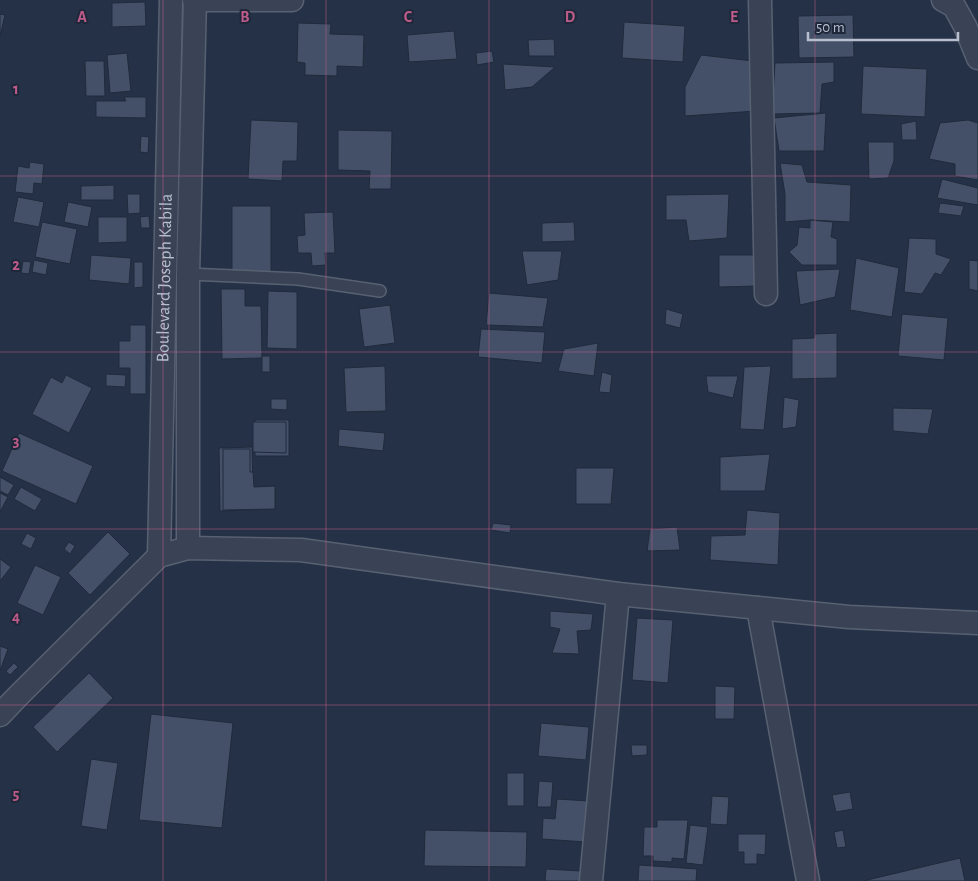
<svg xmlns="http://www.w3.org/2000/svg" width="978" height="881" viewBox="0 0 978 881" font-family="'Alegreya Sans',sans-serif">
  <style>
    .building { fill: #435068; stroke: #202a3c }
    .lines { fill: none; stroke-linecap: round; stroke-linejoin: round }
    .lane-casing { stroke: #586172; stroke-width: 14 }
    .street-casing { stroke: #586172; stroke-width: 25 }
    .lane { stroke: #3a4355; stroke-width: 11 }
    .street { stroke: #3a4355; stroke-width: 22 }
    .grid { fill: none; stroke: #be5b89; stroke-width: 1; stroke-opacity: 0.55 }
    .labels { text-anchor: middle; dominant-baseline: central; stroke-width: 4; stroke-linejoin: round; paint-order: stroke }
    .street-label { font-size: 18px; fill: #b7bfce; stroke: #1e283a }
    .grid-label { font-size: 16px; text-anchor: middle; font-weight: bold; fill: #be5b89; stroke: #1e283a; stroke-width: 4; stroke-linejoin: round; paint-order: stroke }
  </style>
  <rect width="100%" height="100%" fill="#253146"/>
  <g class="building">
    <path d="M145,2L146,26L112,27V3Z"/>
    <path d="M0,14L5,15L0,36Z"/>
    <path d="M853,15L854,57L799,58L798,16Z"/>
    <path d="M624,22L685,26L683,62L622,58Z"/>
    <path d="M298,23L331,24L330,34L364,35L363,67L337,66V76L305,75V63L297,62Z"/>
    <path d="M454,31L457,59L409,62L407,35Z"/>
    <path d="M554,39L555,56H529L528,40Z"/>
    <path d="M492,51L494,62L477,65L476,53Z"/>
    <path d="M127,53L131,91L110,93L107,55Z"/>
    <path d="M701,55L753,61L756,111L685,116V87Z"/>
    <path d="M85,61H104L105,96H86Z"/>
    <path d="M834,62V82L822,84L820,113L772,114L775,63Z"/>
    <path d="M503,64L555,67L532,87L505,90Z"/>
    <path d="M863,66L927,69L925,117L861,114Z"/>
    <path d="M124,97H146V118L96,117V101H126Z"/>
    <path d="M826,113L824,151H779L774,118Z"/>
    <path d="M251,120L298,122L297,161H283L282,181L248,179Z"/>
    <path d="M968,120L978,123V180L955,176V164L929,159L940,123Z"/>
    <path d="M916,121L917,140H902L901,124Z"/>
    <path d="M338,130L392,131L391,189H369L370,171L338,170Z"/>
    <path d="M141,136L149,137L148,153L140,152Z"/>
    <path d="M868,142H894V161L888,178L869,179Z"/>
    <path d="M30,162L44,164L42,184L34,183L33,194L15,192L18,166L29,168Z"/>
    <path d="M780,163L802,165L807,182L851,185L850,222L810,220L785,222V194Z"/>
    <path d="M942,179L978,188V205L937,198Z"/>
    <path d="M114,185V200H81V186Z"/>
    <path d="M127,194H140V213L128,214Z"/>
    <path d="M729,194L727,238L689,241L686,220H666V195Z"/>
    <path d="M18,197L44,202L39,227L13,222Z"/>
    <path d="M68,202L92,207L88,227L64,222Z"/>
    <path d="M940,203L964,206L961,216L938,213Z"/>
    <path d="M232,206H271V272L232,271Z"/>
    <path d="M333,212L335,253H325L326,265L312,266L311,253H298L297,236L305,235L304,213Z"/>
    <path d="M149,216L150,228H141L140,217Z"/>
    <path d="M98,217H127V242L98,243Z"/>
    <path d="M810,220L833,222L831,237L837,239V265H802L789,252L797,245L799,227L810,228Z"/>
    <path d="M42,222L77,229L70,264L35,257Z"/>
    <path d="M574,222L575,241L542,242V223Z"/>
    <path d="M909,238L936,239V254L951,259L941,275L935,273L922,294L904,292Z"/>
    <path d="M522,251H562L558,280L527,285Z"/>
    <path d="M91,255L131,258L129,284L89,280Z"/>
    <path d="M719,255H758L757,286L719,287Z"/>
    <path d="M856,258L899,268L892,317L850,310Z"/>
    <path d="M34,260L48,263L46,275L32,272Z"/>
    <path d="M969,260L978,261V291L969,289Z"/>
    <path d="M23,261L31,262L29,274L21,273Z"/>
    <path d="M134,262H143V287L134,288Z"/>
    <path d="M840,269L835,297L800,305L796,271Z"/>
    <path d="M221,289H245V306H261L262,358L222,359Z"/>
    <path d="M268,291L297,292V349L267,348Z"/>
    <path d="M489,293L548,298L543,327L486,325Z"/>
    <path d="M390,305L395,343L364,347L359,309Z"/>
    <path d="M666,309L683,314L680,328L665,324Z"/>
    <path d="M902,314L948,318L944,360L898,356Z"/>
    <path d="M130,325H146V394H130V368H119V341H130Z"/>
    <path d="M481,329L545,332L542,363L478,357Z"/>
    <path d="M837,333V378L792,379V339L814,338L815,334Z"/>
    <path d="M598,343L594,376L558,371L564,349Z"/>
    <rect x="262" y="356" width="8" height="16"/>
    <path d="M385,366L386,411L346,412L344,368Z"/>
    <path d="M771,366L764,430L740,429L744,367Z"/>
    <path d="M602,372L612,375L610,393L599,392Z"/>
    <path d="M106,374L126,375L125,387L106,386Z"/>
    <path d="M66,375L92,388L69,433L32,414L51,377L62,383Z"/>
    <path d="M706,376H738L733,398L708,392Z"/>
    <path d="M784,397L799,400L796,427L782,429Z"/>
    <path d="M271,399H287V410L271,409Z"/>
    <path d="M893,408L933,409L928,434L893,431Z"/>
    <rect x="255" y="420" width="34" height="36"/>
    <path d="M253,422H286V453L253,452Z"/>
    <path d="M339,429L385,433L383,451L338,446Z"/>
    <path d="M19,433L93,466L76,504L2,471Z"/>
    <path d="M252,447L253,487L275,486V509L220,511L219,448Z"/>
    <path d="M223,449H250V472H253L254,487L275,486V509L223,510Z"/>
    <path d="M770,454L765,491H720V457Z"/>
    <path d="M576,468H614L611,504H576Z"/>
    <path d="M0,477L14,485L8,495L0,491Z"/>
    <path d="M21,487L42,499L35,511L14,499Z"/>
    <path d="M0,493L8,497L0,512Z"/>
    <path d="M747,510L780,513L778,565L710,560L711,536L745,535Z"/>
    <path d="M493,523L511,525L510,533L491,530Z"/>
    <path d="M677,527L680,550L647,551L650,529Z"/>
    <path d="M108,532L130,554L90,595L68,573Z"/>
    <path d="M27,533L36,538L31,549L21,544Z"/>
    <path d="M69,542L75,546L70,554L64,549Z"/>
    <path d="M0,559L11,567L0,581Z"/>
    <path d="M35,565L61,577L43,615L17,603Z"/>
    <path d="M550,611L593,614L591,630L577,631L579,654L552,653L560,629L550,627Z"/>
    <path d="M637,618L673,620L668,683L632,680Z"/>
    <path d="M0,646L8,649L0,671Z"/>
    <path d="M14,663L18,667L10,675L6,671Z"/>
    <path d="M89,673L113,698L57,752L33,727Z"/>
    <path d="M715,686L735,687L734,719H715Z"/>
    <path d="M151,714L233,723L222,828L139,820Z"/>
    <path d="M541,723L589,727L586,760L538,756Z"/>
    <path d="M631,745H647V755L632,756Z"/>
    <path d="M91,759L118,763L107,830L81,826Z"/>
    <rect x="507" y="773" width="17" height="33"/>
    <path d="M539,781L553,782L551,807H537Z"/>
    <path d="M850,792L853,809L836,812L832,795Z"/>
    <path d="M712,796L729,797L727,825L710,824Z"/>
    <path d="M557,799L589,801L586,842L542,839L543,818L555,819Z"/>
    <path d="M657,820H688L684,859L672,858V862L653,861V856H643L644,827H657Z"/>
    <path d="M690,825L708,827L703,865L686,863Z"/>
    <path d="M425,830L527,832L526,867L424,866Z"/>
    <path d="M843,830L846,847L837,848L834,832Z"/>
    <path d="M738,834H766L765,855L757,854V864H744V852H738Z"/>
    <path d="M960,858L965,881H863Z"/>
    <path d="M639,865L697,869L696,881H638Z"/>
    <path d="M546,869L581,871V881H545Z"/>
  </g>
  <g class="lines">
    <defs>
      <path id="lane" d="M188,274L298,279L380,291"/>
      <g id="street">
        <path d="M194,0H292"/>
        <path d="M760,0L766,294"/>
        <path d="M943,0L954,6L965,26L978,58"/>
        <path d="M188,548V274L195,0"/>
        <path id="s1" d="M159,556L171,0"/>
        <path d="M758,608L808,881"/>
        <path d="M0,715L18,696L159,556L188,548L301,550L618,594L849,617L978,623"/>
        <path d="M591,881L618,594"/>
      </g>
    </defs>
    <use href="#lane" class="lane-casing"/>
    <use href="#street" class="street-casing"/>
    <use href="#lane" class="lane"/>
    <use href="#street" class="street"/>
  </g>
  <path class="grid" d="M163,0V881M326,0V881M489,0V881M652,0V881M815,0V881M0,176H978M0,352H978M0,529H978M0,705H978"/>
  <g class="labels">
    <g class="street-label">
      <text stroke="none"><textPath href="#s1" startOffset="278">Boulevard Joseph Kabila</textPath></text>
    </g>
  </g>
  <g class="grid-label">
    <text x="82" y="22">A</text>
    <text x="245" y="22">B</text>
    <text x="408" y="22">C</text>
    <text x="570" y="22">D</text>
    <text x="734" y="22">E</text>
    <text x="16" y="94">1</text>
    <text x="16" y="270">2</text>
    <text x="16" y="446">3</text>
    <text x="16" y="622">4</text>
    <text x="16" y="799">5</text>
  </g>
  <path d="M808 32v8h150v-8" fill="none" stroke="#b7bfce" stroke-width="2.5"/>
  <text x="816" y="32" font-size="15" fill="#b7bfce" stroke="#1e283a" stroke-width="4" paint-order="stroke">50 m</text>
</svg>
